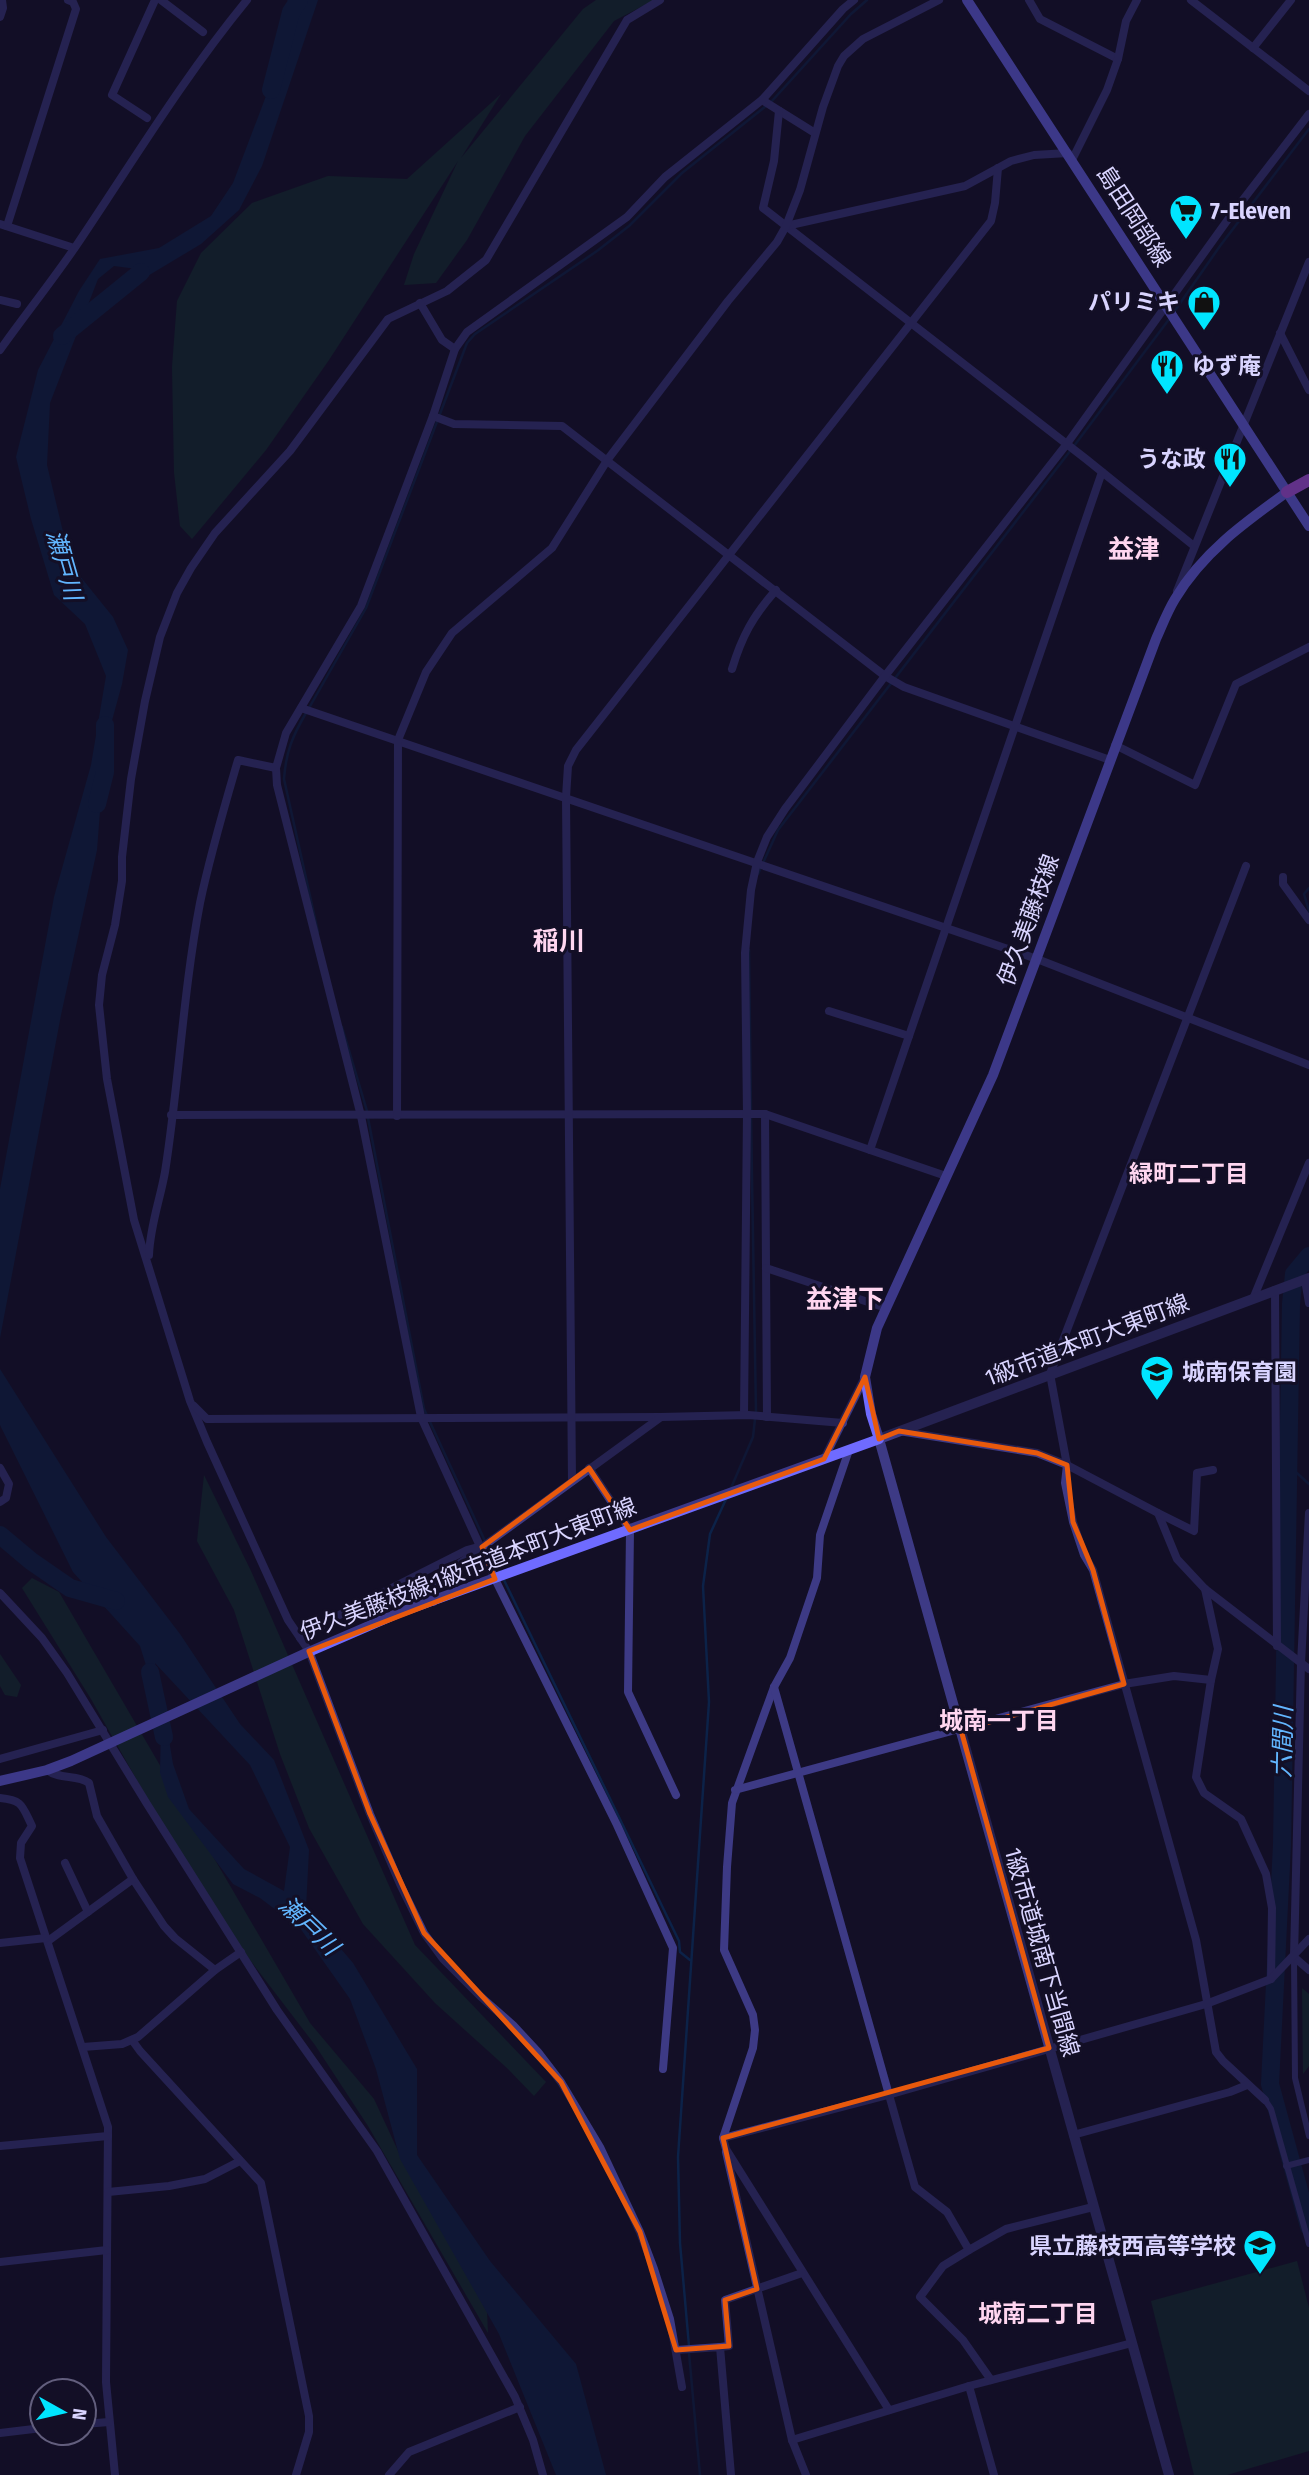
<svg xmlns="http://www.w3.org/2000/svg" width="1309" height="2475" viewBox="0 0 1309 2475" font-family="'Fira Sans Condensed','Noto Sans JP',sans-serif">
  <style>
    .green { fill: #12302f }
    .water { fill: #0c2248 }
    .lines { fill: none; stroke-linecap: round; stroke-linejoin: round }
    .stream { stroke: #0c2248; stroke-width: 2.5 }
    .river { stroke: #0c2248; stroke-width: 18 }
    .pedestrian { stroke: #3d3a85; stroke-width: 6 }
    .minor { stroke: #3d3a85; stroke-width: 8 }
    .tertiary { stroke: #3d3a85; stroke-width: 10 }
    .secondary { stroke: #6f6bff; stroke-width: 10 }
    .primary { stroke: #c25bff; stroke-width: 12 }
    .marked { fill: none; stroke: #e8590c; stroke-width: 5; stroke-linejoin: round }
    .labels { text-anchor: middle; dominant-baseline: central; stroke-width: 6; stroke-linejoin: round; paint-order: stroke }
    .poi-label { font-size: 23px; font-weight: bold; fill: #d9d4ff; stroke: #130f26; text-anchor: start }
    .street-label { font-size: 23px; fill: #d9d4ff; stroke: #130f26 }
    .water-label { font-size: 24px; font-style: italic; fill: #62b6ff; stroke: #130f26 }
    .neighbourhood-label { font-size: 24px; font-weight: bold; fill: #ffd6f0; stroke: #130f26 }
    .quarter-label { font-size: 26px; font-weight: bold; fill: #ffd6f0; stroke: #130f26 }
  </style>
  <rect width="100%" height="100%" fill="#130f26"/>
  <g class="green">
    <path d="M596,0H654L614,21L525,136L467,240L436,283L404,285L414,254L458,161L329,360L266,450L192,539L180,526L174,472L172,367L177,301L201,253L252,203L328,176L407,179L501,94L461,158L583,9Z"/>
    <path d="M204,1475L251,1571L415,1945L546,2082L534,2096L507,2068L435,2003L363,1924L309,1828L280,1754L234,1610L197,1541Z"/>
    <path d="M32,1578L59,1592L310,2023L374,2099L399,2153L487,2312L488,2333L368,2126L315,2045L250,1960L176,1849L91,1699L22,1588Z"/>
    <path d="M0,1654L21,1685L17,1697L5,1695L0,1686Z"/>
    <path d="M1302,1988L1309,1994V2066L1303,2074Z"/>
    <path d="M1297,2261L1309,2308V2451L1227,2475H1194L1151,2301Z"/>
  </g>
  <g class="water">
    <path d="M287,0H318L262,166L239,210L201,244L116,295L137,269L114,266L98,279L50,403L47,465L71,565L113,617L128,650L122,684L105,746L97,850L61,1015L0,1338V1189L54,897L91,765L106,676L85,624L54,595L31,519L16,457L38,370L79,291L100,259L159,248L211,216L233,183L277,67L294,7Z"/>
    <path d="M0,1369L106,1537L180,1634L240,1724L274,1760L309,1850L306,1908L353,1963L417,2069V2155L490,2261L576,2364L606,2475H556L499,2334L400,2159L376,2069L350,1999L300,1928L260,1898L233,1884L168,1797L160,1773L161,1725L166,1722L173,1764L189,1809L244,1869L284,1891L290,1847L250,1765L155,1663L161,1691L155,1694L140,1646L73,1572L0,1425Z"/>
  </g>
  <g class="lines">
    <g class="stream">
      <path d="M771,102L851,14L867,0"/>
      <path d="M1174,312L1220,246L1309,129"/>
      <path d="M309,708L366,608L467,343L475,334L597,251L629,226L682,173L766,106"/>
      <path d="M306,713C292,737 286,752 284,779L318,932"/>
      <path d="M758,874L778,830L1074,446L1170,318"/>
      <path d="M1309,888L1304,894L1309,911"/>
      <path d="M749,950L751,1111"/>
      <path d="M342,1027L367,1111"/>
      <path d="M368,1118L424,1409L485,1541"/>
      <path d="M751,1118L756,1412"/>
      <path d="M1288,1465L1309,1484"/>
      <path d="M731,1488L753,1437L755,1419"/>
      <path d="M488,1547L500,1572"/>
      <path d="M503,1578L679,1941L680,1952L690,1960"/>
      <path d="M689,2346L680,2243L678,2157L709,1702L703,1586L710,1534L727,1497"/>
      <path d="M689,2353L700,2475"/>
    </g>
    <g class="river">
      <path d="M271,90L291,12L299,0"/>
      <path d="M62,336L141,272"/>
      <path d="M97,804L105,772V725"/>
      <path d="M1309,1256L1294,1274L1291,1304L1282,1845L1270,2084L1309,2227"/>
      <path d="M0,1535L31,1561L70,1588L116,1601"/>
      <path d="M150,1672L164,1737"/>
    </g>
    <g class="pedestrian">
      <path d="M1294,1957L1295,2078L1309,2136"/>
      <path d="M1265,2100L1271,2109L1309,2244"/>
      <path d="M1286,2166L1309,2160"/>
    </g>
    <g class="minor">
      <path d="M161,0L203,32"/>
      <path d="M660,0L627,20L486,260L447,291L388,319L290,451L215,533L191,568L177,593L160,637L145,701L131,779L122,857V881L115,925L102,975L99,1005L107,1079L134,1220L190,1401L207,1442L288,1620L309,1651L370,1814L400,1884L424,1933L443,1959L480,1996L513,2025L538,2052L561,2082L600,2147L640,2232L654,2269L670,2319L682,2387"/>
      <path d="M1029,0L1040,19L1118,59"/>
      <path d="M1191,0L1309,91"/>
      <path d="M0,17L3,8L2,0"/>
      <path d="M1253,48L1291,0"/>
      <path d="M762,100L815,133"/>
      <path d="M779,111L774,161L763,208L1086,459L1194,546"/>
      <path d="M147,118L112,95L155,0"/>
      <path d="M1072,160L1107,90L1118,59L1126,21L1137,0"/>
      <path d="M0,224L74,248"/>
      <path d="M7,226L76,9L73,2L68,0"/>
      <path d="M786,226L965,186L1011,161L1034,155L1068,153"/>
      <path d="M0,300L17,304"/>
      <path d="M420,303L442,340L455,349"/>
      <path d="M1280,333L1309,390"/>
      <path d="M0,350C25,315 52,281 76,246C132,163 183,78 247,0"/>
      <path d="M433,416L454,424L562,426L885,676L904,687L1110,760"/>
      <path d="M1177,591L1309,262"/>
      <path d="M732,669C742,636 753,616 776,590"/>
      <path d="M301,708L1037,959L1309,1065"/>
      <path d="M1115,745L1195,785L1236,684L1309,647"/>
      <path d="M276,768L277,785L361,1116L421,1417L495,1579L617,1825L673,1948L663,2069"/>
      <path d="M1246,866L1050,1374L1067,1465L1065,1483L1073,1522L1084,1555L1093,1570L1196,1940L1216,2052L1223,2061L1265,2100"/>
      <path d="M1283,877V884L1309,920"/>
      <path d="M829,1011L909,1036"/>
      <path d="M765,1114L767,1417"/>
      <path d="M171,1115L765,1114L946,1176"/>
      <path d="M397,1116L398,740L426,672L452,633L552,548L608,459L728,301L777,242L786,226L800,190L823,107L838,66L844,56L863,39L939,0"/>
      <path d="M870,1150L1102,472"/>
      <path d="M149,1255C150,1226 160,1200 165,1172C179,1083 183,992 200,903C210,855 224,808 238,760L276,768L286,733L361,606L433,416L455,349L467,332L627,217L665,177L762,100L843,9L854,0"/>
      <path d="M766,1268L886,1308"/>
      <path d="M1305,1280L1309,1303"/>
      <path d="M1275,1290L1277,1646"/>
      <path d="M1253,1299L1309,1163"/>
      <path d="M194,1406L207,1419L661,1417"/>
      <path d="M744,1415L747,1113L745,953L751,890L757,862L767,837L785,809L885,676L1066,445L1229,218L1309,114"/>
      <path d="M899,1431L1037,1453L1067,1465L1158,1513L1177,1559L1205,1589L1309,1669"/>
      <path d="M849,1450L820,1535L817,1578L790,1658L774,1687L732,1803L727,1867L724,1950L753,2015L755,2030L753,2048L723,2138L726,2149L889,2410"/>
      <path d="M824,1459L865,1377"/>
      <path d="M0,1468L9,1484L6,1498L0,1502"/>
      <path d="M589,1468L630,1530L628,1692L676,1795"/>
      <path d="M572,1481L566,797L568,766L576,750L991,221L995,203L998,168"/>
      <path d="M1158,1513L1194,1531L1197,1473L1213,1470"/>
      <path d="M1205,1589L1218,1649L1211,1680L1196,1777L1204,1793L1241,1819L1266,1874L1272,1908L1271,1979"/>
      <path d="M0,1593L42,1638L67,1673L147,1804L277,2010L377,2151L515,2397L533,2440L543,2475"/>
      <path d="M433,1602L432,1587L437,1580L661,1417L748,1415L843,1423"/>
      <path d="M300,1638L348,1610L467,1550L478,1547"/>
      <path d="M774,1687L915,2187L947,2212L969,2250L1006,2229L1093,2207"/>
      <path d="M0,1759L103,1730"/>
      <path d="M47,1770C60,1780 77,1774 89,1783L97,1816L133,1879L164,1926L175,1938L215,1970"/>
      <path d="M735,1790L1124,1684L1174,1676L1211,1680"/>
      <path d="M0,1798C23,1800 22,1806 32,1826L21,1843L20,1858L108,2127L106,2382L115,2475"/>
      <path d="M65,1863L88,1912"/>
      <path d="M48,1941L133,1879"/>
      <path d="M0,1943L46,1938"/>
      <path d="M1294,1957L1301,1663L1309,1513"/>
      <path d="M1294,1957L1309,1970"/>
      <path d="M132,2040L140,2051L261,2183L309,2416V2432L296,2475"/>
      <path d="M83,2047L122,2044L138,2037L215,1970L241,1952"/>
      <path d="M1073,2135L1230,2092L1247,2085"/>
      <path d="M723,2138L888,2095L1206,2004L1271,1979L1309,1939"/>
      <path d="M0,2146L108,2136"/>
      <path d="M726,2152L792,2440"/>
      <path d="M108,2192L169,2186L205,2179L240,2161"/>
      <path d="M969,2250L943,2266L920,2297L963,2340L991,2380"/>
      <path d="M0,2262L107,2250"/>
      <path d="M720,2347L729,2346L725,2300L802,2273"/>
      <path d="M676,2350L720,2347L731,2475"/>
      <path d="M969,2386L994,2475"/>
      <path d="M84,2424L109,2422"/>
      <path d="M0,2433L42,2428"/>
      <path d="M389,2475L409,2452L520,2407"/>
      <path d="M806,2475L792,2440L969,2386L1132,2343"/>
    </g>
    <path class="tertiary" d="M1169,2475L879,1439L1309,1278"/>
    <g class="secondary">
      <path d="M967,0L1309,526"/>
      <path d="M0,1781L47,1770L71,1761L304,1654L401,1612L879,1439L871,1414L865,1377L877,1328L993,1075L1156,639C1162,626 1167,612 1175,599C1202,553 1244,523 1287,492"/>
    </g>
    <path class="primary" d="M1287,492L1309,480"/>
  </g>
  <path d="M0 0H1309V2475H0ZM865,1377L879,1439L899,1431L1037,1453L1067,1465L1073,1522L1093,1570L1124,1684L961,1730L1049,2048L723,2138L757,2289L725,2300L729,2346L676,2350L640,2232L561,2082L424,1933L370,1814L309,1651L495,1579L482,1547L589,1468L630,1530L824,1459Z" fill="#130f26" fill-opacity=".55" fill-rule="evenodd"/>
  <path class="marked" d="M865,1377L879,1439L899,1431L1037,1453L1067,1465L1073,1522L1093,1570L1124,1684L961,1730L1049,2048L723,2138L757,2289L725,2300L729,2346L676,2350L640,2232L561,2082L424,1933L370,1814L309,1651L495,1579L482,1547L589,1468L630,1530L824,1459Z"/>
  <defs>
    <symbol id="supermarket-pin" viewBox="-11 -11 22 30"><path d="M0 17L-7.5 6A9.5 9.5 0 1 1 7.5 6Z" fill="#00e5ff" stroke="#130f26"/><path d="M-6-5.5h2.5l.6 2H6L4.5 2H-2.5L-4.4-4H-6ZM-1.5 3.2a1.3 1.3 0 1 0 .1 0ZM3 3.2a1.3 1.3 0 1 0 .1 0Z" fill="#111"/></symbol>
    <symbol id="shop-pin" viewBox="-11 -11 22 30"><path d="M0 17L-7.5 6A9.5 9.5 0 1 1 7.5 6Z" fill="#00e5ff" stroke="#130f26"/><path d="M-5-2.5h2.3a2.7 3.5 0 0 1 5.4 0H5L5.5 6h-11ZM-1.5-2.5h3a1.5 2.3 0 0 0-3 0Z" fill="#111"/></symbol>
    <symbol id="restaurant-pin" viewBox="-11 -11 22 30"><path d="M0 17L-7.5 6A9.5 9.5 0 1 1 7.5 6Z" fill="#00e5ff" stroke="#130f26"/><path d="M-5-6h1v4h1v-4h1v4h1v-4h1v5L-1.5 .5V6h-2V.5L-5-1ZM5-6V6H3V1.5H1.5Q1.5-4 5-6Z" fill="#111"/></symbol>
    <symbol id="school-pin" viewBox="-11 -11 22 30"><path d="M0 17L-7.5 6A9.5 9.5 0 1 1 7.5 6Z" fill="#00e5ff" stroke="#130f26"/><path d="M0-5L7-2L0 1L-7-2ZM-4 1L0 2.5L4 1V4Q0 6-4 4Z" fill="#111"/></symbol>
  </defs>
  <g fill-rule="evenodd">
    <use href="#supermarket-pin" x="1167" y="192" width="38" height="52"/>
    <use href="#shop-pin" x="1185" y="283" width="38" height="52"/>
    <use href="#restaurant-pin" x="1148" y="347" width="38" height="52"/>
    <use href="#restaurant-pin" x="1211" y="440" width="38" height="52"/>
    <use href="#school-pin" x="1138" y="1353" width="38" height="52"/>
    <use href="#school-pin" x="1241" y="2227" width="38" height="52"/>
  </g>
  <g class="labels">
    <g class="poi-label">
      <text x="1210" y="211">7-Eleven</text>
      <text x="1180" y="302" text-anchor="end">パリミキ</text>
      <text x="1192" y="366">ゆず庵</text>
      <text x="1206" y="459" text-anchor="end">うな政</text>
      <text x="1182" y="1372">城南保育園</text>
      <text x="1236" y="2246" text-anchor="end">県立藤枝西高等学校</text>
    </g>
    <g class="street-label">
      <text transform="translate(1134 216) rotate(57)">島田岡部線</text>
      <text transform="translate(1028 920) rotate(-70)">伊久美藤枝線</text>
      <text transform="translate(1087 1340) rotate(-21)">1級市道本町大東町線</text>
      <text transform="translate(468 1569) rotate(-21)">伊久美藤枝線;1級市道本町大東町線</text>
      <text transform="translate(1042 1952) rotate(74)">1級市道城南下当間線</text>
    </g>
    <g class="water-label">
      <text transform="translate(64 565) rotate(74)">瀬戸川</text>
      <text transform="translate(1283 1742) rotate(-89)">六間川</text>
      <text transform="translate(309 1926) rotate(44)">瀬戸川</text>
    </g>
    <g class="neighbourhood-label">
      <text x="1189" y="1174">緑町二丁目</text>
      <text x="999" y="1721">城南一丁目</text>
      <text x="1038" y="2314">城南二丁目</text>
    </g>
    <g class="quarter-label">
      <text x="1134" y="549">益津</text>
      <text x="559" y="941">稲川</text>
      <text x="845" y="1299">益津下</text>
    </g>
  </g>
  <g transform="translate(63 2412) rotate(98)"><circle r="33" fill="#130f26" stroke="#625e7d" stroke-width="2"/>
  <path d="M0-5L12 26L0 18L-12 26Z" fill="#00e5ff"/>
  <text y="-10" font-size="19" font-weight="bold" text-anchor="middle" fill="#d9d4ff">N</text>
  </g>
</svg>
